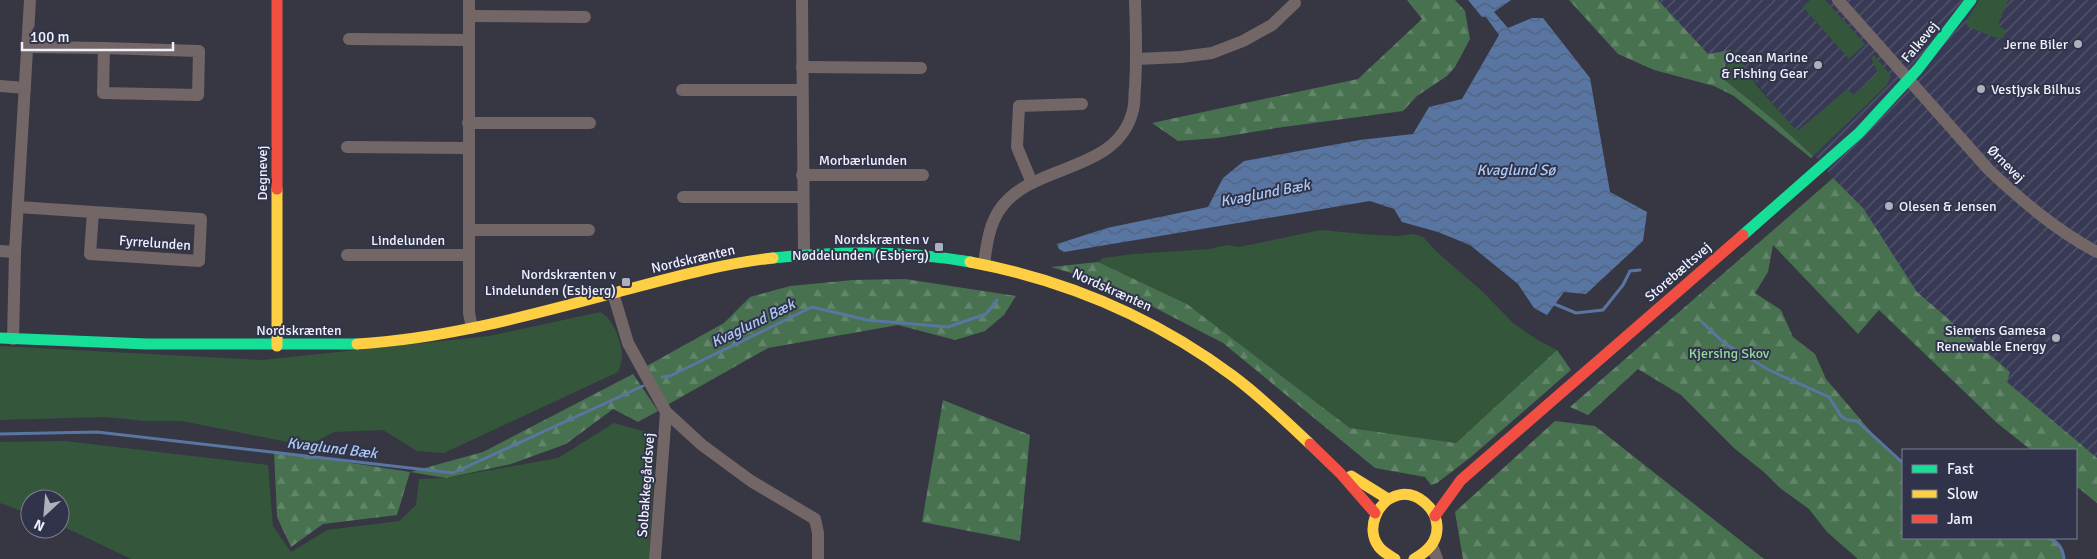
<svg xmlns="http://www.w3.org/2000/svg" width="2097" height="559" viewBox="0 0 2097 559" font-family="Signika,sans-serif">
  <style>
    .industrial { fill: url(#industrial-furrows) }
    .grass { fill: #34563b }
    .forest { fill: url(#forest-firs) }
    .water { fill: url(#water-waves) }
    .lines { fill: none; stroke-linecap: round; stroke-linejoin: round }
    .stream { stroke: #5976a2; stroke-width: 3 }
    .street { stroke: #736667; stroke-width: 12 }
    .fast { stroke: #16e098; stroke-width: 11 }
    .slow { stroke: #ffcf43; stroke-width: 11 }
    .jam { stroke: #f24e42; stroke-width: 11 }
    .poi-dot { fill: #aeb0bc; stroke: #303349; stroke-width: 2 }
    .labels { text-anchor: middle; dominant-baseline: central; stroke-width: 4; stroke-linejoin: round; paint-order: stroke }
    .street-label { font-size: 14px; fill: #eff1fd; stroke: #303349 }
    .poi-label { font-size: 14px; fill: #eff1fd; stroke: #303349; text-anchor: end }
    .park-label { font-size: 14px; fill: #94db9d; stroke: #303349 }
    .water-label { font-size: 15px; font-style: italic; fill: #adc9f3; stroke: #303349 }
  </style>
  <defs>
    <pattern id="industrial-furrows" width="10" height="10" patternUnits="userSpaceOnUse" patternTransform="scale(1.25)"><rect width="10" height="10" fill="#383a55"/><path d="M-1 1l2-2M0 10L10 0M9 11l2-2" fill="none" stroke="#55576e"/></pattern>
    <pattern id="forest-firs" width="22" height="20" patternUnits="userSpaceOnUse" patternTransform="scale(1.25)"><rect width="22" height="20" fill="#487150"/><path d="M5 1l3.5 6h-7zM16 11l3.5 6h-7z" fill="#63866a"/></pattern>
    <pattern id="water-waves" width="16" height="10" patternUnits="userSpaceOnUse" patternTransform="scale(1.25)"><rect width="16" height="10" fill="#5976a2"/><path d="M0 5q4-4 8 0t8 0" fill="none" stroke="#51617b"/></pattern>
  </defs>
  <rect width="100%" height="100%" fill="#363743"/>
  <path class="industrial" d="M1658,0H2097V458L2006,382L2010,372L1917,292L1833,178L1731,51L1708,54Z"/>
  <g class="grass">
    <path d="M1810,0H1825L1865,44L1849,59L1803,7Z"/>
    <path d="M1979,0H2008L1998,25L2006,30L2004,37L2000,39L1968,27L1966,22Z"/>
    <path d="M1735,50L1757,86L1796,130H1799L1847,89L1854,95L1878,73L1871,58L1874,55L1891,76L1887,85L1813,156L1775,121L1721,77Z"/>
    <path d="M1321,230L1374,235L1399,236L1413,234L1423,237L1437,252L1482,291L1513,323L1536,339L1557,350L1456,443L1350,428L1187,304L1098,262L1103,258L1134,254L1210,249L1227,245L1239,247Z"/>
    <path d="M600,312C613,319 620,338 622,353C623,359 620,366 618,372L444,453L417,451L383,430L334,432L308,446L182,421H145L105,417L0,420V346L262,360L489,336Z"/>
    <path d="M614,423L650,433L655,447L649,559H131L60,525V499H30V514L0,503V442L65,441L268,465L273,526L291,552L327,530L399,521L416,505L419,479L446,478L558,458Z"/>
  </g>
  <g class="forest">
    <path d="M1407,0H1455L1465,11L1470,39L1455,67L1447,76L1417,96L1403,111L1276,128L1217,138L1178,141L1152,123L1358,79L1422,19Z"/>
    <path d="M1569,0H1658L1708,54L1731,50L1721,77L1775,121L1813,156L1811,158L1734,96L1714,86L1654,70L1618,54Z"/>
    <path d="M1833,178L1863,208L1917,292L2010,372L2007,382L2097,458V503L2076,486V450H2031L1997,423L1879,310L1858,334L1773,245L1768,272L1755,293L1781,310L1793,337L1815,354L1826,379L1872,433L1903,463V538H2048C2057,541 2063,548 2064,559H1858L1827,532L1809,509L1780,488L1765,473L1734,448L1681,395L1638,369L1588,415L1570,407Z"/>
    <path d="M1098,262L1187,304L1350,428L1456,443L1557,350L1571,370L1471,457L1437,483L1431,485L1425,477L1375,468L1223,343L1109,284L1051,267Z"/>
    <path d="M905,279L1016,296L1004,315L985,331L955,340L898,325L768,348L667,405L645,367L724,323L750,297L790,286L853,280Z"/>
    <path d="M633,374L658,411L638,422L613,409L566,444L511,464L446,478L410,472L397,515L323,524L291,547L277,517L274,451L410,472L483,452Z"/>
    <path d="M943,400L1030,435L1020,541L922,522Z"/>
    <path d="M1555,421L1595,426L1764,559H1463L1455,512Z"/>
  </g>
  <path class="water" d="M1468,0H1511L1494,12L1508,28L1532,18H1543L1590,78L1610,192L1647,212L1643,241L1586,294L1564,292L1547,315L1534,308L1518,284L1470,245L1438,232L1402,222L1394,209L1370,201L1064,252L1059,249L1057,244L1107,228L1208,207L1223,178L1244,161L1360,140L1413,134L1429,107L1462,99L1499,35L1486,17H1482Z"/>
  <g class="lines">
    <g class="stream">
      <path d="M1552,303L1576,313L1603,310L1623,285L1630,271L1640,270"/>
      <path d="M1702,322L1724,343L1769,370L1829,397L1841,416L1847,420L1857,421L1903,463"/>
      <path d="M662,377L670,376L812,307L867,320L948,327L986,314L997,300"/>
      <path d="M0,434L97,432L453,473L643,386"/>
      <path d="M2048,538C2057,541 2063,548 2064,559"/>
    </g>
    <g class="street">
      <path d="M469,0V313L472,328"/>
      <path d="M802,0L804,253"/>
      <path d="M1838,0L1989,170C2022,201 2057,231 2097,252"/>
      <path d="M469,16L585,17"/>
      <path d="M349,39L469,40"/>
      <path d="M27,47L104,48L103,93L198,95L199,51L104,48"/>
      <path d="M1137,59L1181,57L1212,53L1243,41L1272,25L1295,3"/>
      <path d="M802,67L921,68"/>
      <path d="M0,86L25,88"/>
      <path d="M682,90H802"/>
      <path d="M468,123H590"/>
      <path d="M347,147L468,148"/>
      <path d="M802,175H923"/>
      <path d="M1032,183L1017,147L1019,106L1082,104"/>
      <path d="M683,197H803"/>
      <path d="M18,207L93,212L90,254L199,261L201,219L93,212"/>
      <path d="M469,230H589"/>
      <path d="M0,251L15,252"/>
      <path d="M347,255H469"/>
      <path d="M984,263C987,244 989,225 1000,209C1033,162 1118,174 1133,110C1135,103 1134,95 1135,87C1137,58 1136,29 1135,0"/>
      <path d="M613,293L628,343L666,412L702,445L751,481L815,519L818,533V559"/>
      <path d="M13,339L15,252L30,0"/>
      <path d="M1432,546L1437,559"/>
      <path d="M655,559L666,412"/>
    </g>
    <g class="fast">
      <path d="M1743,235L1859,133L1918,69L1971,0"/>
      <path d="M773,258C839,251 905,250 970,262"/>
      <path d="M0,338L147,344H357"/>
    </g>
    <g class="slow">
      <path d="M277,189V346"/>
      <path d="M970,262C1066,280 1155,318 1233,376C1260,396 1286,421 1310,444"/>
      <path d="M357,344C444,339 527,316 610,294C664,280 718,264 773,258"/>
      <path d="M1351,476L1388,499"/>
      <path d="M1395,559C1390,556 1383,552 1379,547C1365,529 1377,500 1399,495C1417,491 1436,508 1437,526C1438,542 1427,552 1414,559"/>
    </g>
    <g class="jam">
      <path d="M277,0V189"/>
      <path d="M1310,444L1340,473L1375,513"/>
      <path d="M1435,516L1461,480L1743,235"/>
    </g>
  </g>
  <g class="poi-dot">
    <circle cx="2078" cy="44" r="5"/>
    <circle cx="1818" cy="65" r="5"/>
    <circle cx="1981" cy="89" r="5"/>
    <circle cx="1889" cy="206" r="5"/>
    <rect x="934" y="242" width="10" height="10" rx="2.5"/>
    <rect x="621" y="277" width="10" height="10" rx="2.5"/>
    <circle cx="2056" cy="338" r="5"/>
  </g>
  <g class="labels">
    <g class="street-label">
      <text transform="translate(1920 42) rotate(-50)">Falkevej</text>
      <text x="863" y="160">Morbærlunden</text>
      <text transform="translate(2006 164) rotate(45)">Ørnevej</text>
      <text transform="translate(262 173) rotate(-90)">Degnevej</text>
      <text x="408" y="240">Lindelunden</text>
      <text transform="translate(155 243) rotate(4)">Fyrrelunden</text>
      <text transform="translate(693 259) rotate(-13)">Nordskrænten</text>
      <text transform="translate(1678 272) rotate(-41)">Storebæltsvej</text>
      <text transform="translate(1112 290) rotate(24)">Nordskrænten</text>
      <text x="299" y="330">Nordskrænten</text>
      <text transform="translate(646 485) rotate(-86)">Solbakkegårdsvej</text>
    </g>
    <g class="poi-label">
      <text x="2068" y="44">Jerne Biler</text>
      <text x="1808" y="57">Ocean Marine<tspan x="1808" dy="16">&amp; Fishing Gear</tspan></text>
      <text x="1991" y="89" text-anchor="start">Vestjysk Bilhus</text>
      <text x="1899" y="206" text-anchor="start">Olesen &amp; Jensen</text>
      <text x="929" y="239">Nordskrænten v<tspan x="929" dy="16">Nøddelunden (Esbjerg)</tspan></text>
      <text x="616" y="274">Nordskrænten v<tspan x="616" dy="16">Lindelunden (Esbjerg)</tspan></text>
      <text x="2046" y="330">Siemens Gamesa<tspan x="2046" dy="16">Renewable Energy</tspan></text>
    </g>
    <g class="park-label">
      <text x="1729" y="353">Kjersing Skov</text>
    </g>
    <g class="water-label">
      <text x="1516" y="170">Kvaglund Sø</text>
      <text transform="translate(1265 193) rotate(-11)">Kvaglund Bæk</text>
      <text transform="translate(753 323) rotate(-26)">Kvaglund Bæk</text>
      <text transform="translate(332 448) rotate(7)">Kvaglund Bæk</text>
    </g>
  </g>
  <rect x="1902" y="449" width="175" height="90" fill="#303349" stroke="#7c7f91"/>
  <rect x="1912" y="465" width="25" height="8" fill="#16e098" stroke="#7c7f91"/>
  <text x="1947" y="474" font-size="15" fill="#eff1fd">Fast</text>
  <rect x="1912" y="490" width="25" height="8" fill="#ffcf43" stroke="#7c7f91"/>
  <text x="1947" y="499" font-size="15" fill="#eff1fd">Slow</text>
  <rect x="1912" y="515" width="25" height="8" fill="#f24e42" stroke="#7c7f91"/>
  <text x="1947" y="524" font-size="15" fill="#eff1fd">Jam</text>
  <g transform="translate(45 514) rotate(206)"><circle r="24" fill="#303349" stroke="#7c7f91"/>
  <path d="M0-4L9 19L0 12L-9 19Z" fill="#aeb0bc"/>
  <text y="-8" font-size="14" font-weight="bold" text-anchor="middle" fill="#eff1fd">N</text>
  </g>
  <path d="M22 42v8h151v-8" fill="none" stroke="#eff1fd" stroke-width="2.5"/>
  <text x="30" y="42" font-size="15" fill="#eff1fd" stroke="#303349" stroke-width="4" paint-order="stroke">100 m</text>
</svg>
